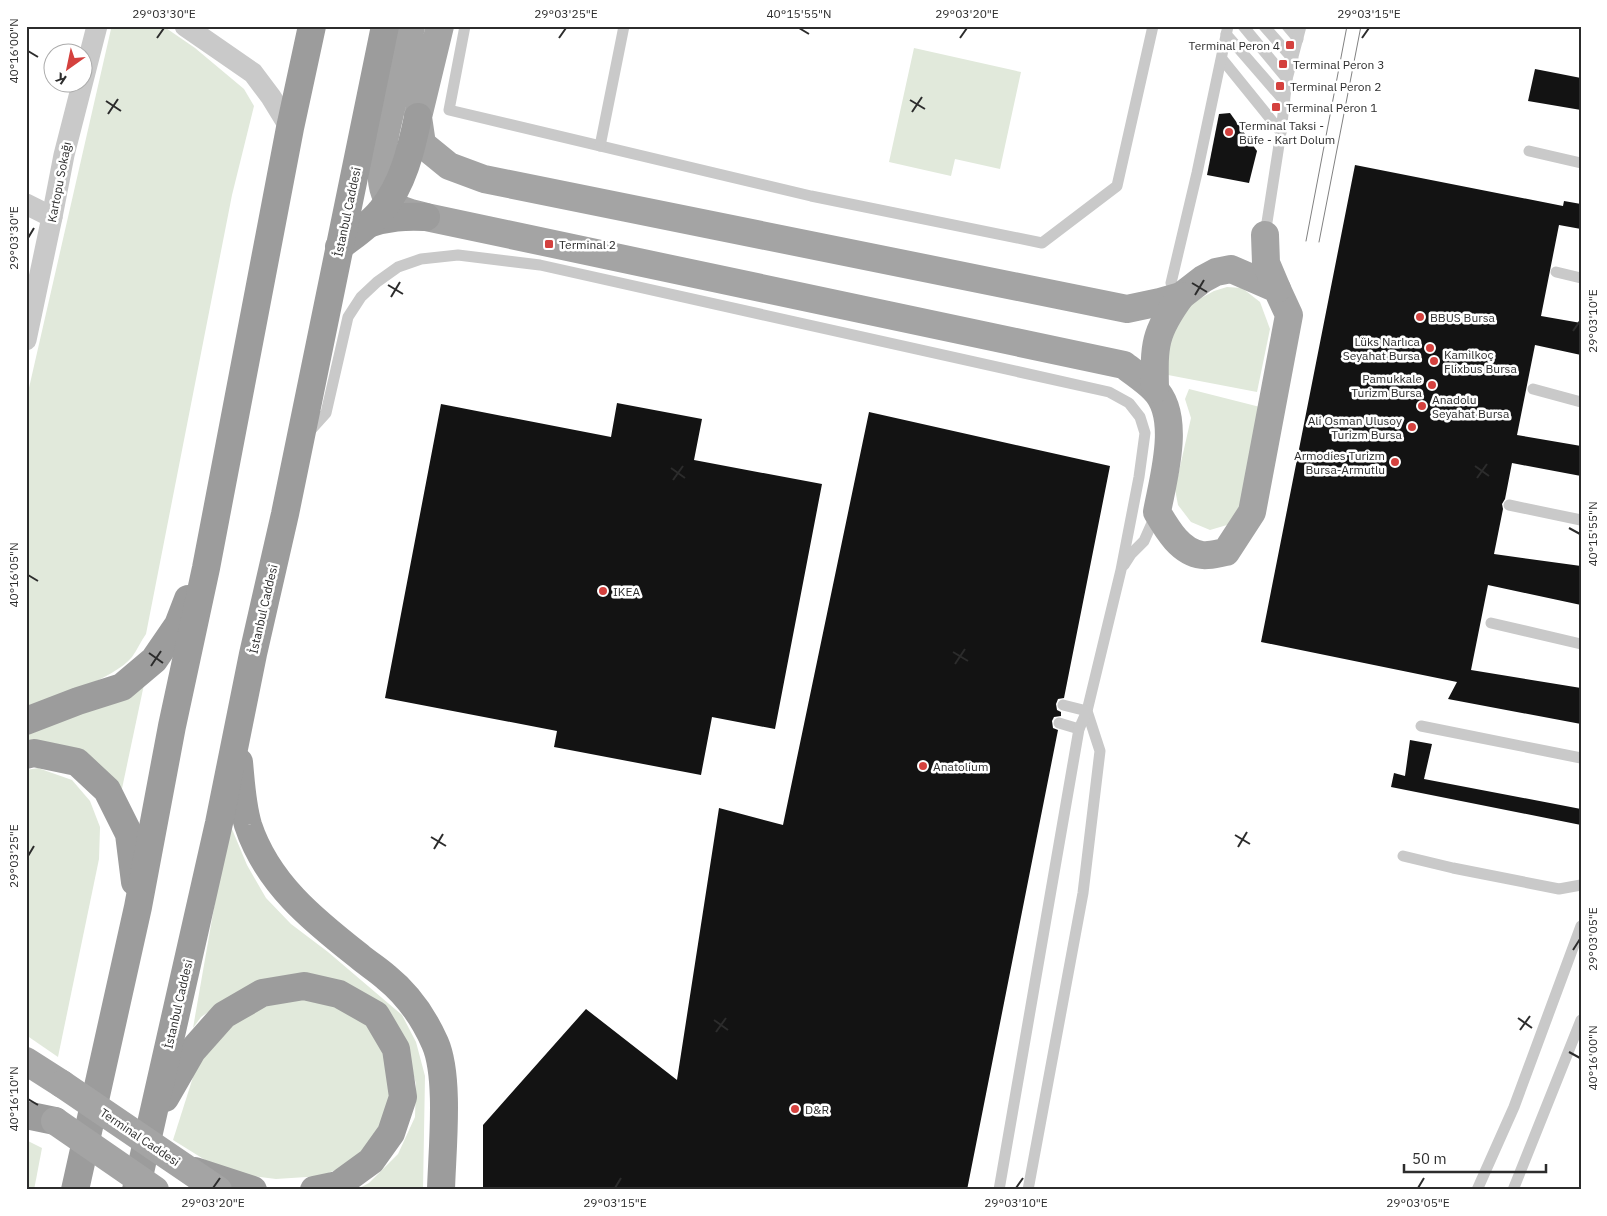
<svg xmlns="http://www.w3.org/2000/svg" width="1607" height="1216" viewBox="0 0 1607 1216" font-family="'IBM Plex Sans',sans-serif">
  <style>
    .green { fill: #e1e9db }
    .building { fill: #131313 }
    .lines { fill: none; stroke-linecap: round; stroke-linejoin: round }
    .service { stroke: #c9c9c9; stroke-width: 11 }
    .minor { stroke: #c9c9c9; stroke-width: 21 }
    .primary { stroke: #a4a4a4; stroke-width: 28 }
    .trunk { stroke: #9c9c9c; stroke-width: 28 }
    .tram { stroke: #818181; stroke-width: 1 }
    .primary-bridge { stroke: #a4a4a4; stroke-width: 28 }
    .ticks { fill: none; stroke: #2c2c2c; stroke-width: 2 }
    .poi-dot { fill: #d4413e; stroke: #fff; stroke-width: 2 }
    .labels { text-anchor: middle; dominant-baseline: central; stroke-width: 5; stroke-linejoin: round; paint-order: stroke }
    .poi-label { font-size: 12px; fill: #2c2c2c; stroke: #fff; text-anchor: start }
    .street-label { font-size: 12px; fill: #2c2c2c; stroke: #fff }
    .neatline { fill: none; stroke: #2c2c2c; stroke-width: 2 }
    .ticks-label { font-size: 12px; text-anchor: middle; fill: #2c2c2c }
  </style>
  <rect width="100%" height="100%" fill="#fff"/>
  <g class="green">
    <path d="M113,26H163L195,48L244,89L254,106L232,195L146,634C141,641 137,650 132,657C114,679 53,699 26,709V401L111,29Z"/>
    <path d="M914,48L1021,72L1000,169L955,159L951,176L889,162Z"/>
    <path d="M1227,287L1242,288L1260,302L1270,329L1257,392L1168,375V335L1181,309L1214,291Z"/>
    <path d="M1189,389L1260,407L1239,513L1227,525L1210,530L1191,522L1178,505L1175,489L1191,418L1185,399Z"/>
    <path d="M146,675L120,798L26,743V733Z"/>
    <path d="M38,768L72,780L90,801L100,827L99,859L58,1057L26,1035V770Z"/>
    <path d="M229,822L247,865L266,898L291,924L328,952L402,1015L416,1042L425,1076L423,1190H356L369,1183L398,1154L415,1117L416,1084L408,1054L358,992L242,989L201,1017L193,1028Z"/>
    <path d="M293,994L324,996L363,1018L387,1051L397,1098L381,1136L353,1162L322,1176L276,1179L251,1176L218,1168L173,1140L194,1074L212,1044L248,1012Z"/>
    <path d="M26,1140L42,1148L34,1190H26Z"/>
  </g>
  <g class="building">
    <path d="M1535,69L1581,78V110L1528,101Z"/>
    <path d="M1230,113L1257,151L1249,183L1207,175L1219,114Z"/>
    <path d="M1355,165L1563,206L1564,201L1581,204V229L1559,225L1541,316L1581,323V355L1535,345L1517,435L1581,446V476L1512,463L1505,499L1502,504L1503,509L1494,554L1581,566V605L1488,585L1471,670L1581,688V724L1448,699L1457,682L1261,642Z"/>
    <path d="M617,403L702,419L694,460L822,484L775,729L712,717L701,775L554,747L557,731L385,698L441,404L611,437Z"/>
    <path d="M869,412L1110,466L1064,698L1058,699L1056,704L1057,710L1061,712V716L1054,717L1052,721L1053,728L1058,730L967,1190H483V1125L586,1009L677,1080L719,808L783,825Z"/>
    <path d="M1410,740L1432,744L1424,779L1581,809V825L1391,787L1394,773L1405,776Z"/>
  </g>
  <g class="lines">
    <g class="service">
      <path d="M465,26L449,110L811,196L1042,243L1117,186L1153,26"/>
      <path d="M1243,26L1287,79"/>
      <path d="M1264,26L1293,59"/>
      <path d="M1287,26L1298,39"/>
      <path d="M1226,34L1285,102"/>
      <path d="M1222,59L1281,132"/>
      <path d="M600,146L624,26"/>
      <path d="M1529,151L1581,163"/>
      <path d="M1265,235L1281,132L1287,79L1301,26"/>
      <path d="M1556,272L1581,278"/>
      <path d="M1181,295L1171,283L1197,173L1228,26"/>
      <path d="M1533,389L1581,402"/>
      <path d="M308,433L326,413L348,317L361,297L377,282L398,267L421,259L458,255L540,265L1109,392L1129,403L1140,417L1145,433L1139,477L1121,570L1087,711L1100,751L1083,893L1028,1190"/>
      <path d="M1509,505L1581,520"/>
      <path d="M1124,565L1131,554L1144,541L1156,514"/>
      <path d="M1491,623L1581,644"/>
      <path d="M1059,723L1079,729"/>
      <path d="M1421,726L1581,758"/>
      <path d="M1403,856L1453,868L1559,889L1581,885"/>
      <path d="M999,1190L1079,729L1087,711L1063,705"/>
      <path d="M1477,1190L1514,1107L1581,926"/>
      <path d="M1513,1190L1581,1020"/>
    </g>
    <g class="minor">
      <path d="M185,26L253,73L271,97L290,128"/>
      <path d="M26,204L52,217"/>
      <path d="M26,340L52,217L64,155L97,26"/>
    </g>
    <g class="primary">
      <path d="M411,26C408,40 406,54 402,68C395,97 365,183 393,205C402,212 416,214 426,217L1124,365C1134,373 1145,380 1154,389C1182,416 1163,479 1157,512C1167,529 1180,552 1202,555C1210,556 1219,553 1226,552L1252,512L1289,315L1277,289L1231,269L1216,272L1203,279L1181,296L1160,302L1127,309L484,179L449,166L422,144L418,117L440,26"/>
      <path d="M1265,235L1266,263L1277,289"/>
      <path d="M1155,389C1154,345 1154,333 1181,296"/>
      <path d="M26,1061L62,1084"/>
    </g>
    <g class="trunk">
      <path d="M368,224C388,217 405,216 426,217"/>
      <path d="M339,247C353,236 370,225 381,211C403,185 411,150 418,117"/>
      <path d="M26,721L78,701L122,687L154,660L178,625L188,599"/>
      <path d="M26,755L34,753L77,762L107,790L129,834L135,882"/>
      <path d="M239,762C241,783 242,805 248,825C267,883 313,920 359,956C367,963 377,969 386,977C407,994 424,1018 435,1043C450,1077 442,1151 441,1190"/>
      <path d="M165,1098L192,1051L224,1015L262,993L304,986L339,994L376,1015L396,1049L403,1097L391,1133L371,1161L338,1185L314,1190"/>
      <path d="M26,1115L55,1121"/>
      <path d="M195,1171L253,1190"/>
      <path d="M75,1190L138,907L172,726L206,568L290,128L312,26"/>
      <path d="M136,1190L219,823L253,654L285,514L385,26"/>
    </g>
    <g class="tram">
      <path d="M1306,241L1347,26"/>
      <path d="M1319,242L1361,26"/>
    </g>
    <g class="primary-bridge">
      <path d="M62,1084L218,1190"/>
      <path d="M55,1121L155,1190"/>
    </g>
  </g>
  <path class="ticks" d="M799,28L809,34M157,38L164,28M559,38L566,28M960,38L967,28M1362,38L1369,28M28,51L38,57M910,100L925,109M106,101L121,111M912,112L922,97M108,114L118,99M28,238L34,228M1192,283L1207,292M388,285L403,294M1195,295L1204,280M391,297L400,282M1573,331L1580,321M1475,466L1489,476M671,468L685,478M1477,478L1487,464M673,480L683,466M1569,528L1580,534M28,575L38,581M953,652L968,661M149,653L163,663M955,664L965,649M151,666L161,651M1235,835L1250,844M431,837L446,846M1238,847L1247,832M434,849L443,834M28,856L34,846M1573,950L1580,939M1518,1018L1532,1028M714,1020L728,1030M1520,1030L1530,1016M716,1032L726,1018M1569,1052L1580,1058M28,1099L38,1105M213,1188L220,1178M615,1188L621,1178M1016,1188L1023,1178M1418,1188L1424,1178"/>
  <g class="poi-dot">
    <rect x="1285" y="40" width="10" height="10" rx="2.5"/>
    <rect x="1278" y="59" width="10" height="10" rx="2.5"/>
    <rect x="1275" y="81" width="10" height="10" rx="2.5"/>
    <rect x="1271" y="102" width="10" height="10" rx="2.5"/>
    <circle cx="1229" cy="132" r="5"/>
    <rect x="544" y="239" width="10" height="10" rx="2.5"/>
    <circle cx="1420" cy="317" r="5"/>
    <circle cx="1430" cy="348" r="5"/>
    <circle cx="1434" cy="361" r="5"/>
    <circle cx="1432" cy="385" r="5"/>
    <circle cx="1422" cy="406" r="5"/>
    <circle cx="1412" cy="427" r="5"/>
    <circle cx="1395" cy="462" r="5"/>
    <circle cx="603" cy="591" r="5"/>
    <circle cx="923" cy="766" r="5"/>
    <circle cx="795" cy="1109" r="5"/>
  </g>
  <g class="labels">
    <g class="poi-label">
      <text x="1280" y="45" text-anchor="end">Terminal Peron 4</text>
      <text x="1293" y="64">Terminal Peron 3</text>
      <text x="1290" y="86">Terminal Peron 2</text>
      <text x="1286" y="107">Terminal Peron 1</text>
      <text x="1239" y="125">Terminal Taksi -<tspan x="1239" dy="14">Büfe - Kart Dolum</tspan></text>
      <text x="559" y="244">Terminal 2</text>
      <text x="1430" y="317">BBUS Bursa</text>
      <text x="1420" y="341" text-anchor="end">Lüks Narlıca<tspan x="1420" dy="14">Seyahat Bursa</tspan></text>
      <text x="1444" y="354">Kamilkoç<tspan x="1444" dy="14">Flixbus Bursa</tspan></text>
      <text x="1422" y="378" text-anchor="end">Pamukkale<tspan x="1422" dy="14">Turizm Bursa</tspan></text>
      <text x="1432" y="399">Anadolu<tspan x="1432" dy="14">Seyahat Bursa</tspan></text>
      <text x="1402" y="420" text-anchor="end">Ali Osman Ulusoy<tspan x="1402" dy="14">Turizm Bursa</tspan></text>
      <text x="1385" y="455" text-anchor="end">Armodies Turizm<tspan x="1385" dy="14">Bursa-Armutlu</tspan></text>
      <text x="613" y="591">IKEA</text>
      <text x="933" y="766">Anatolium</text>
      <text x="805" y="1109">D&amp;R</text>
    </g>
    <g class="street-label">
      <text transform="translate(59 182) rotate(-79)">Kartopu Sokağı</text>
      <text transform="translate(347 212) rotate(-78)">İstanbul Caddesi</text>
      <text transform="translate(263 609) rotate(-77)">İstanbul Caddesi</text>
      <text transform="translate(178 1004) rotate(-77)">İstanbul Caddesi</text>
      <text transform="translate(140 1137) rotate(34)">Terminal Caddesi</text>
    </g>
  </g>
  <rect width="1607" height="1216" fill="none" stroke="#ffffff" stroke-width="55"/>
  <g transform="translate(68 68) rotate(213)"><circle r="24" fill="#ffffff" stroke="#ababab"/>
  <path d="M0-4L9 19L0 12L-9 19Z" fill="#d4413e"/>
  <text y="-8" font-size="14" font-weight="bold" text-anchor="middle" fill="#2c2c2c">K</text>
  </g>
  <path d="M1404 1164v8h142v-8" fill="none" stroke="#2c2c2c" stroke-width="2.5"/>
  <text x="1412" y="1164" font-size="15" fill="#2c2c2c" stroke="#ffffff" stroke-width="4" paint-order="stroke">50 m</text>
  <rect x="28" y="28" width="1552" height="1160" class="neatline"/>
  <g class="ticks-label">
    <text x="164" y="18">29°03'30"E</text>
    <text x="566" y="18">29°03'25"E</text>
    <text x="799" y="18">40°15'55"N</text>
    <text x="967" y="18">29°03'20"E</text>
    <text x="1369" y="18">29°03'15"E</text>
    <text transform="translate(14 51) rotate(-90)" y="4">40°16'00"N</text>
    <text transform="translate(14 238) rotate(-90)" y="4">29°03'30"E</text>
    <text transform="translate(1593 321) rotate(-90)" y="4">29°03'10"E</text>
    <text transform="translate(1593 534) rotate(-90)" y="4">40°15'55"N</text>
    <text transform="translate(14 575) rotate(-90)" y="4">40°16'05"N</text>
    <text transform="translate(14 856) rotate(-90)" y="4">29°03'25"E</text>
    <text transform="translate(1593 939) rotate(-90)" y="4">29°03'05"E</text>
    <text transform="translate(1593 1058) rotate(-90)" y="4">40°16'00"N</text>
    <text transform="translate(14 1099) rotate(-90)" y="4">40°16'10"N</text>
    <text x="213" y="1207">29°03'20"E</text>
    <text x="615" y="1207">29°03'15"E</text>
    <text x="1016" y="1207">29°03'10"E</text>
    <text x="1418" y="1207">29°03'05"E</text>
  </g>
</svg>
